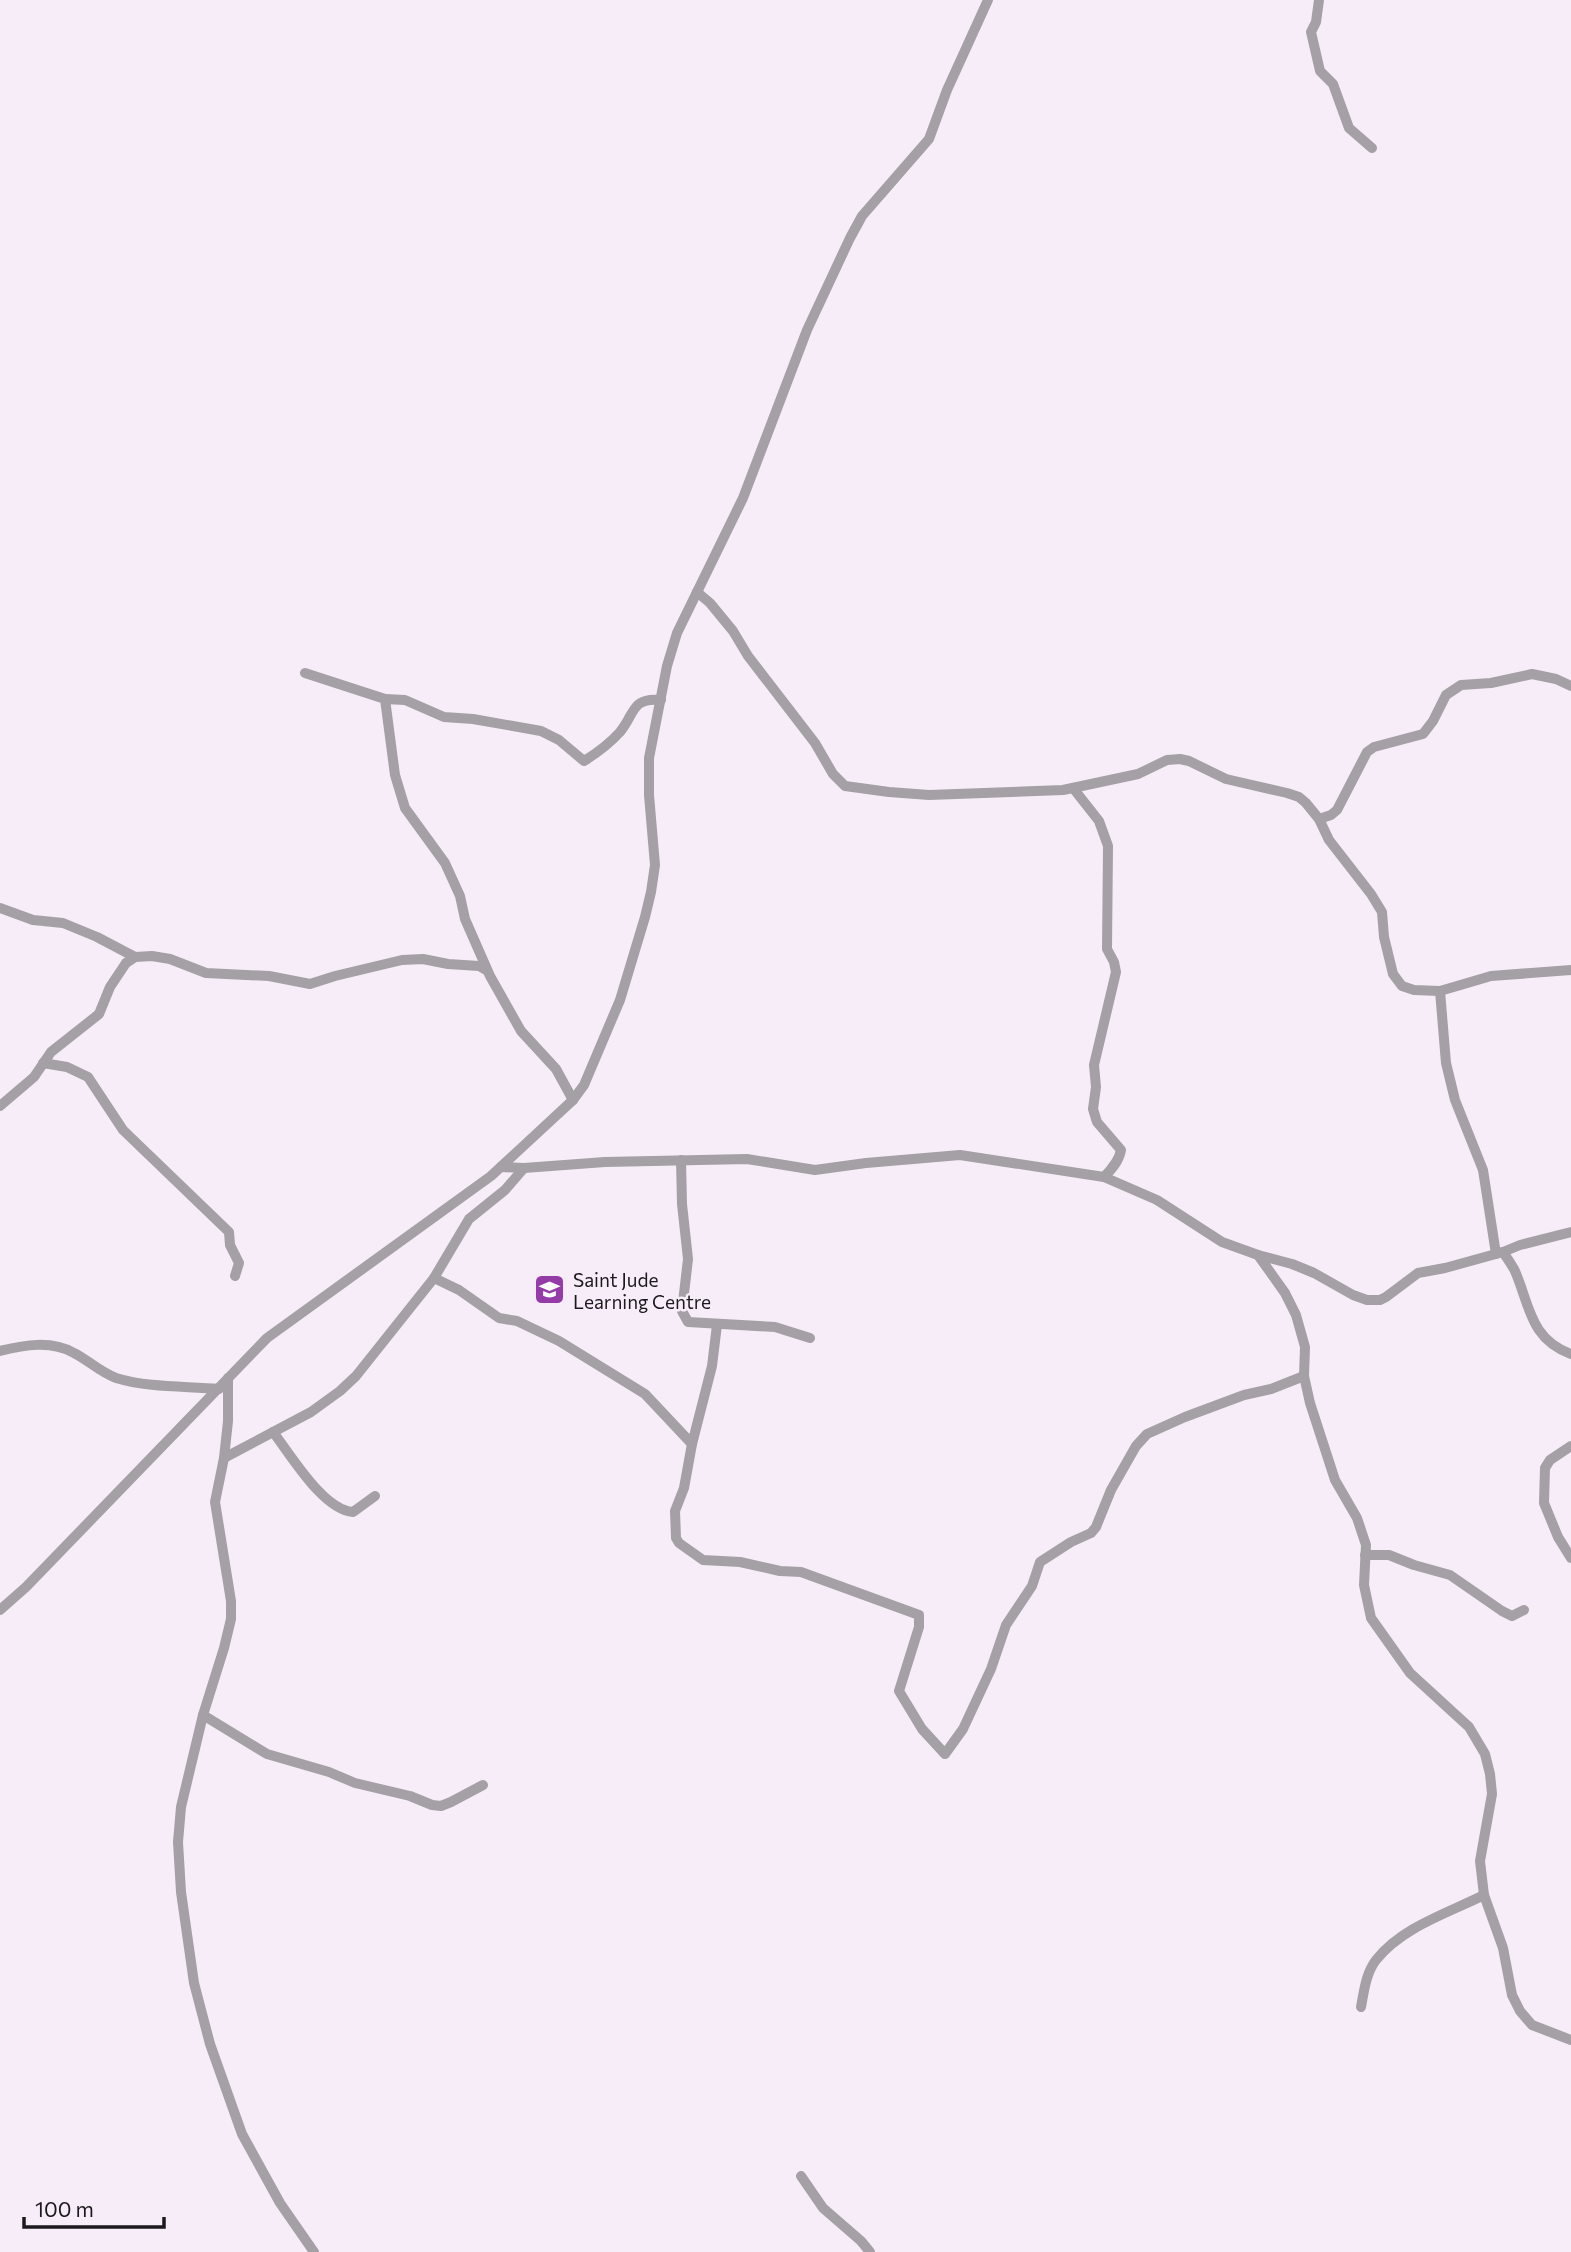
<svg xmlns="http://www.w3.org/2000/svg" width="1571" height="2252" viewBox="0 0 1571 2252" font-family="Commissioner,sans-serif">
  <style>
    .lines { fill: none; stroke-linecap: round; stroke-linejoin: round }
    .street { stroke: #a4a0a5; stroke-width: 10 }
    .labels { text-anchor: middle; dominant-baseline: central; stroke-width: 5; stroke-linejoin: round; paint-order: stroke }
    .poi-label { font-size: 19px; fill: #1c191d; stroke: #f7edf9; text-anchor: start }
  </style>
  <rect width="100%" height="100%" fill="#f7edf9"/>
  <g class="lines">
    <g class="street">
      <path d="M1319,0L1316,22L1311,32L1320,71L1333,84L1349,128L1372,148"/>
      <path d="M697,592L710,603L733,631L748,656L815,743L833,774L845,786L889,792L929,795L1063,790L1138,774L1167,760L1180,759L1189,761L1226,779L1287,793L1299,797L1306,803L1319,819L1329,840L1371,894L1382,912L1384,937L1393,974L1402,986L1414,990L1440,991L1491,976L1571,970"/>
      <path d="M305,673L385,699L395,775L405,808L445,863L460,896L465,919L490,976L521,1031L556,1069L573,1100"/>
      <path d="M385,699L405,700L444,717L473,719L541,731L559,740L584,761C597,753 610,743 620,732C635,714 631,697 661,700"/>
      <path d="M1073,788L1099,821L1108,846L1107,949L1114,962L1116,972L1094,1065L1096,1087L1093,1109L1097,1122L1121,1150C1119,1161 1112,1169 1104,1177"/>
      <path d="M1319,819L1331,815L1337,810L1367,752L1374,747L1423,734L1433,721L1446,695L1461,685L1491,683L1532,674L1556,679L1571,686"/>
      <path d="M0,908L33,920L63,923L97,937L135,957"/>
      <path d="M1440,991L1446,1063L1455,1100L1483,1170L1496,1254"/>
      <path d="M43,1063L67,1067L88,1077L123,1130L229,1232L230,1245L239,1263L235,1276"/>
      <path d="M0,1106L34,1077L51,1052L99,1014L110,987L126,963L135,957L152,956L170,959L206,973L269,976L310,984L335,976L402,960L423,959L448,964L479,966L486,970"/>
      <path d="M681,1160L682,1204L688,1259L682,1311L688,1322L775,1327L810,1338"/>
      <path d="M501,1167L524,1168L605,1162L747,1159L815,1170L866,1163L960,1155L1104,1177L1157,1200L1222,1242L1258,1255L1292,1264L1314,1273L1353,1295L1367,1300H1380L1386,1297L1418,1273L1445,1268L1503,1252L1520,1245L1571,1232"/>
      <path d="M1503,1252C1507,1258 1512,1265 1515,1271C1530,1306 1530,1339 1571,1354"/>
      <path d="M1258,1255L1285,1293L1296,1315L1305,1347L1304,1376L1310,1403L1335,1480L1357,1518L1366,1545L1364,1585L1371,1618L1410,1673L1469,1727L1485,1754L1490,1774L1492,1794L1480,1861L1484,1895L1503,1948L1512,1995L1520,2011L1532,2025L1571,2040"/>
      <path d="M434,1278L459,1290L499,1318L517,1321L559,1341L645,1394L692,1444"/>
      <path d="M717,1325L712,1366L692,1444L684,1488L675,1511L676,1538L679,1543L703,1560L740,1562L780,1571L801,1572L919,1615V1627L899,1691L922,1729L945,1754L963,1729L991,1669L1006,1625L1032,1586L1040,1562L1071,1542L1091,1533L1096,1527L1111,1490L1136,1446L1147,1434L1185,1417L1244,1395L1271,1389L1304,1376"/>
      <path d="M0,1351C24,1345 51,1340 74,1353C88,1360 100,1372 116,1378C149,1388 185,1386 219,1389"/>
      <path d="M228,1378V1421L224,1458L215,1502L231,1601V1619L224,1648L203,1715L181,1807L178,1842L181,1892L194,1983L210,2044L242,2134L280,2203L314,2252"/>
      <path d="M273,1432C291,1455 323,1510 353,1512L375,1496"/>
      <path d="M1571,1446L1550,1460L1545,1468L1544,1503L1558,1537L1571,1558"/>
      <path d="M224,1458L311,1412L340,1391L356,1376L434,1278L469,1219L505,1190L524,1168"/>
      <path d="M1365,1555H1389L1414,1565L1450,1575L1502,1611L1512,1616L1524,1610"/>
      <path d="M0,1610L26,1587L267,1338L491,1176L573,1100L584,1085L620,1000L645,917L651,892L655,865L649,795V758L667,666L677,633L743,498L807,330L850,238L862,216L929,139L947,90L988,0"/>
      <path d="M203,1715L267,1754L329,1772L355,1783L410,1796L432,1805L441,1806L451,1802L483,1785"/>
      <path d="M1361,2007C1364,1991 1366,1973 1376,1960C1402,1927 1448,1913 1484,1895"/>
      <path d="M801,2176L823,2208L861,2241L870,2252"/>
    </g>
  </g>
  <defs>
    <symbol id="school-square" viewBox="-11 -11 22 22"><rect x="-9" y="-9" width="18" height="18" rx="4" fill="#943ba7" stroke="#f7edf9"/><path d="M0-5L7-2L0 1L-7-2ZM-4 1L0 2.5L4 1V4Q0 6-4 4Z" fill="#fff"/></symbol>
  </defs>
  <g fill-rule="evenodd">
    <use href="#school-square" x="532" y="1272" width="35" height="35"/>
  </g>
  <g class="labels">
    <g class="poi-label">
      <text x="573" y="1279">Saint Jude<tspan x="573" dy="22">Learning Centre</tspan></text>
    </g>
  </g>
  <path d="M24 2217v10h140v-10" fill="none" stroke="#1c191d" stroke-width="3.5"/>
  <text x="35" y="2217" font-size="21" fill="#1c191d" stroke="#f7edf9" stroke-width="5" paint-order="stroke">100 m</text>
</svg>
